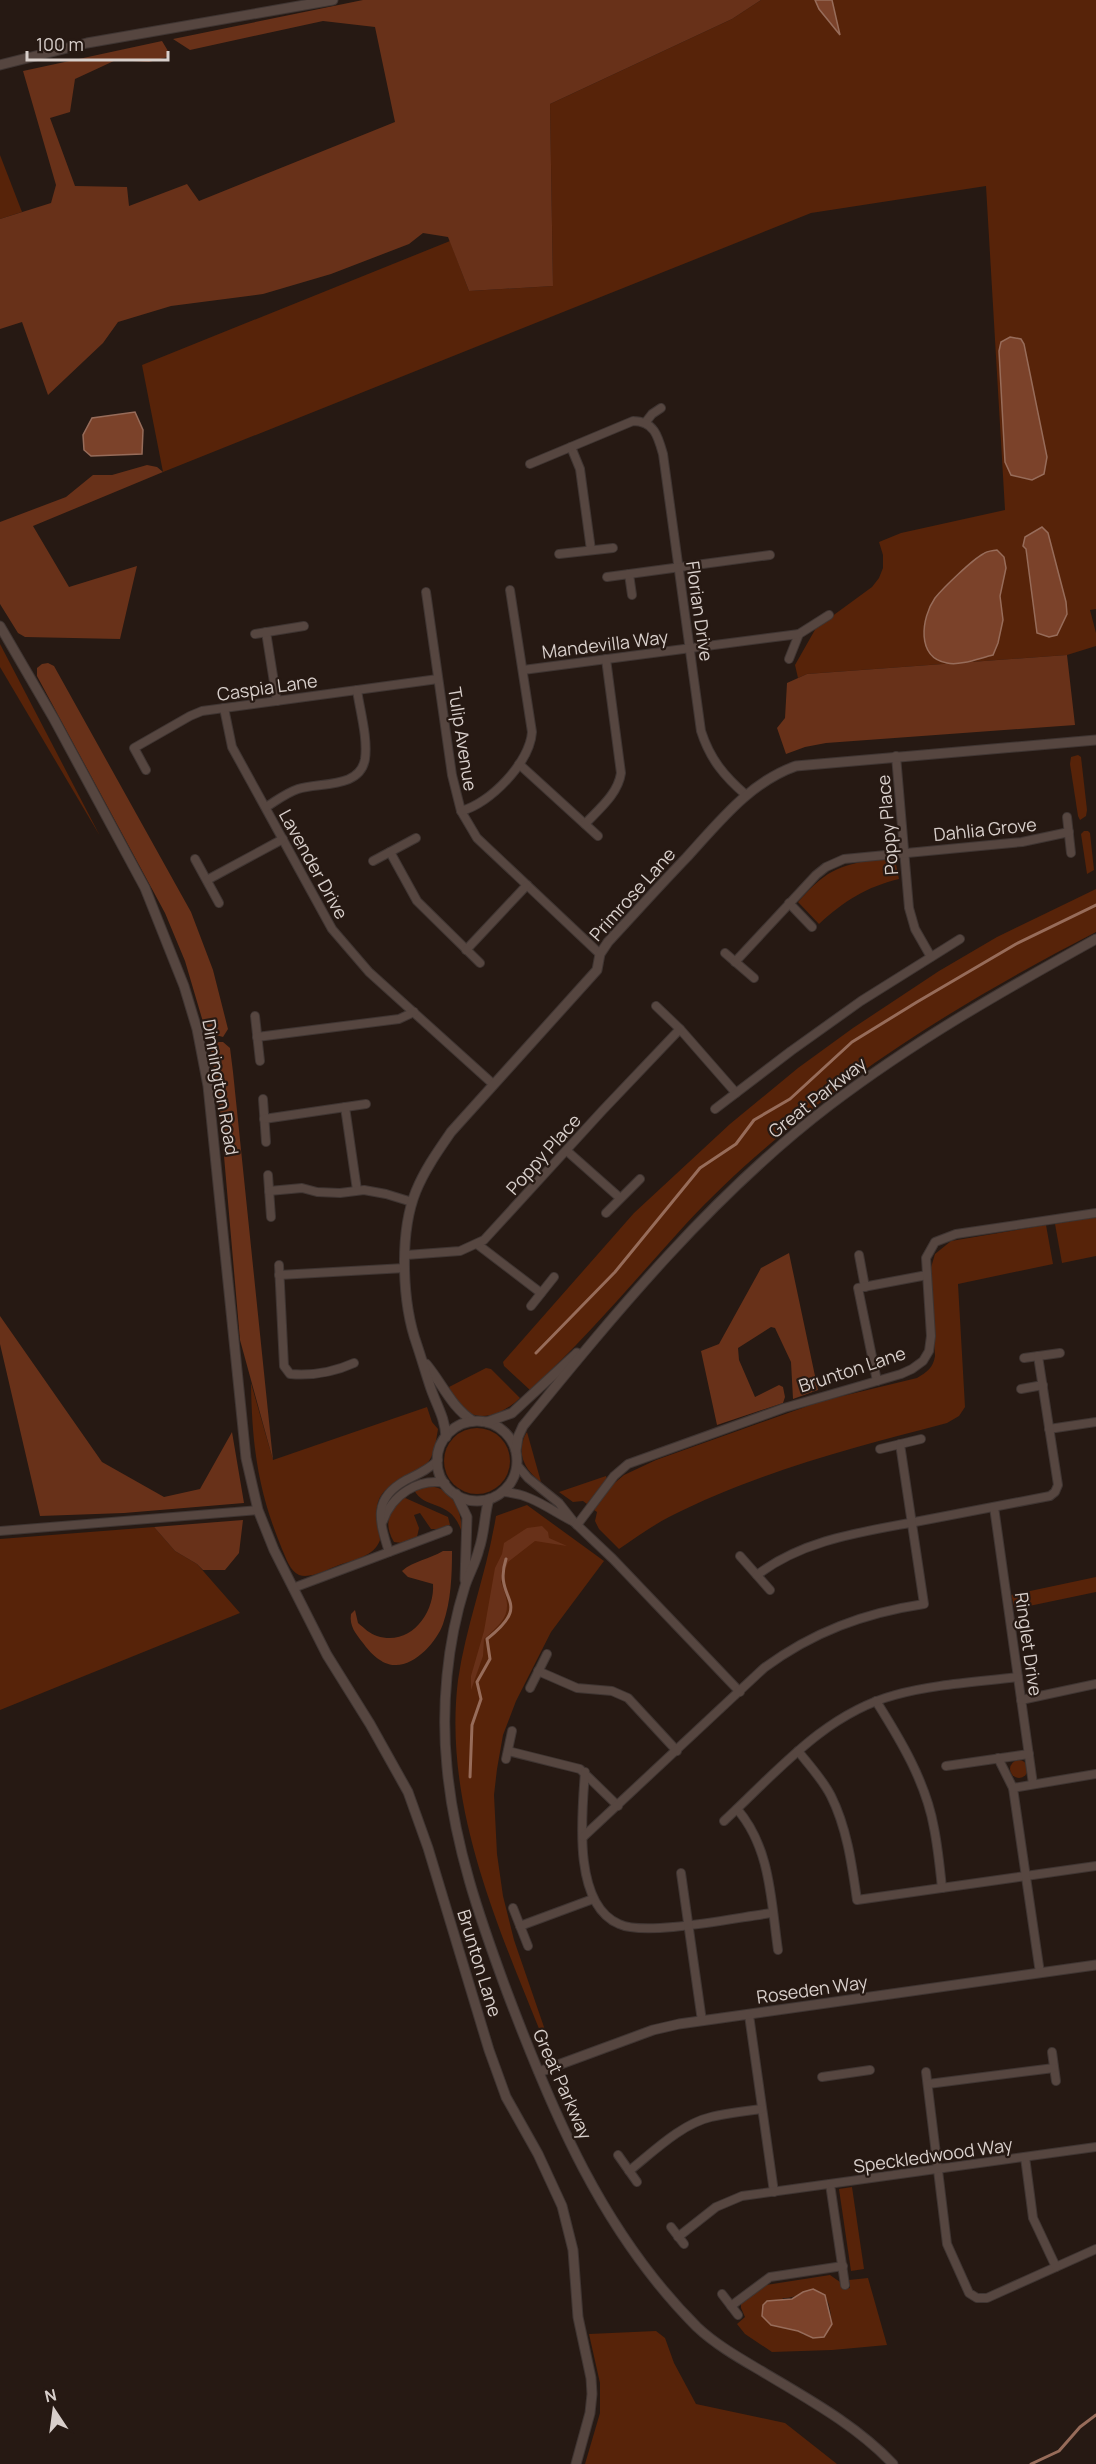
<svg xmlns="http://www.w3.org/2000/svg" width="1096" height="2464" viewBox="0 0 1096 2464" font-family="Manrope,sans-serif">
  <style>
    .green { fill: #572309; fill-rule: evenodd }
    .forest { fill: #683119 }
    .water { fill: #7b422a; stroke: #976c5a; stroke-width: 1.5 }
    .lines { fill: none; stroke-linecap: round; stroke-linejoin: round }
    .stream { stroke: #976c5a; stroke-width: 3 }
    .minor-casing { stroke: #3f3532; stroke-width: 10 }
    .tertiary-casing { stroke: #3f3532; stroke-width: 11 }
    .minor { stroke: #564640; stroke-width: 8 }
    .tertiary { stroke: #564640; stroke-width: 9 }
    .labels { text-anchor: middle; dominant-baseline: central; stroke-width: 4.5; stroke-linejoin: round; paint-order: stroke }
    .street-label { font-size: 18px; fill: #d8cfcb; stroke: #261913 }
  </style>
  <rect width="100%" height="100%" fill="#261913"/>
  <g class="green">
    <path d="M761,0H815L819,9L839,34L832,0H1096V609L1090,610L1096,633V646L1067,655L807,674L798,678L795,665L816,628L872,587L879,578L883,568V555L879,542L901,533L1005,510L986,186L811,213L163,472L142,365L450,241L469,291L553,286L550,104L732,19Z"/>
    <path d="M0,155L22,212L0,219Z"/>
    <path d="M0,644L100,836L0,667Z"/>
    <path d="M1078,755L1081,757L1087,810L1086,816L1080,820L1078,816L1070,764L1071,757Z"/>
    <path d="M1084,831H1088L1090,833L1094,870L1087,874L1081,834Z"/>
    <path d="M886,857L895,859L899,879C866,887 844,901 819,924L798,902C830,866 840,866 886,857Z"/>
    <path d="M1096,889V932C980,992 861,1063 763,1150C736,1173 709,1199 685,1225C634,1281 586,1339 530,1390L504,1366L503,1362L634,1213L730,1124L798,1068L853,1028L939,971L997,937Z"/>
    <path d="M1096,1217V1256L1062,1263L1055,1224Z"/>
    <path d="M1046,1225L1053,1264L958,1284L965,1407L959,1416L947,1423C852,1448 757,1472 669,1517C652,1526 635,1538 619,1549L599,1529L595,1521L597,1512L594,1510L611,1486L624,1475L656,1460L822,1401L917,1378C927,1372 933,1368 935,1356L930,1271L935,1254L951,1241Z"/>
    <path d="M486,1368L491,1369L520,1398C505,1412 481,1425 462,1408C457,1403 453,1394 449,1387Z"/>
    <path d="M251,1383L273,1460L427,1407L432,1422L438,1429C436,1440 435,1452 429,1461C417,1480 386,1478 378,1502C374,1515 380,1528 380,1540C374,1557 353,1560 339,1565C328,1569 311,1579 299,1575C290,1571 286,1558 282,1549C258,1491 252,1446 251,1383Z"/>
    <circle cx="477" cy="1461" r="33"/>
    <path d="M527,1432L541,1482C524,1470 515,1451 527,1432Z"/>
    <path d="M606,1476L607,1479L587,1504L583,1501L573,1502L559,1492Z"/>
    <path d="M430,1486C454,1489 462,1512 462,1533C452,1498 425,1511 414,1490Z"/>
    <path d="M403,1497L448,1517L450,1525L437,1529H431L420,1513L414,1515L419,1528L417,1537L402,1543L394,1542C383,1524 389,1510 403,1497Z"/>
    <path d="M527,1505L604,1561L551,1632L516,1701L503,1735L497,1769L494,1795L497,1854L503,1896L514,1940L545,2030L540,2031C496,1922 443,1802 458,1680C466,1625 487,1572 496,1516Z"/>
    <path d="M154,1527L175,1551L197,1564L240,1613L0,1710V1539Z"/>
    <path d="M1096,1577V1592L1015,1609L1011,1595Z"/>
    <circle cx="1019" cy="1769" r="9"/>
    <path d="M852,2187L864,2269L851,2271L839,2189Z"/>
    <path d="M830,2275L840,2282L842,2289L850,2288L849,2280L868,2278L887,2345L832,2350L772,2352L745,2334L737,2324L745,2317L741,2308V2303L766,2285ZM813,2289C830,2294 830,2308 832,2324L804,2335L798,2331L771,2325L783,2298C794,2299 802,2292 813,2289Z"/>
    <path d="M656,2331L665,2338L674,2363L696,2404L785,2423L837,2464H585L600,2413V2383L589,2334Z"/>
  </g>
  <g class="forest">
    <path d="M363,0H761L732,19L550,104L553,286L469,291L448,237L423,233L409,244L331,274L263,294L171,306L118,322L103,343L48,395L22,322L0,329V219L51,203L56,185L23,71L162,41L168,51V57L149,62L116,60L75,79L70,112L50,118L75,186L127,187L129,206L187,184L199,201L395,122L375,27L323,21L190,50L173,39Z"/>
    <path d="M147,465L157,467L163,472L33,526L69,587L137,566L120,639L25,637L18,633L0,604V522L66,497L93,475H112Z"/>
    <path d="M1067,655L1075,725L826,743L805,747L786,754L777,728L785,718L787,683L807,674Z"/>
    <path d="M48,663L54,666L191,912L213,970L228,1029L223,1037L206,1032L185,961L165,913L37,676V668L42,664Z"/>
    <path d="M219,1042H223L230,1048L233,1072L273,1460L240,1340L220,1110L211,1049L215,1043Z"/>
    <path d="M789,1253L818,1390L793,1399L791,1362L775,1328L771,1327L738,1348L739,1360L755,1397L779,1385L783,1387L785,1397L783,1403L717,1425L701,1351L719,1344L761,1268Z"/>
    <path d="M0,1316L102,1462L164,1497L200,1489L232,1432L244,1503L124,1513L40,1516L0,1344Z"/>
    <path d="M243,1520L239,1553L225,1570H203L197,1564L175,1551L154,1527Z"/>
    <path d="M542,1526L548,1532L549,1538L567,1546L535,1541L508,1562L501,1582C513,1612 507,1619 484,1639L483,1656L471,1690V1676L484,1631L495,1568L502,1554L504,1543L527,1528Z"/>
    <path d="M443,1551H452C452,1576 451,1601 443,1624C437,1641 416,1665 396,1665C383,1666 370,1653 363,1643C356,1634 349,1626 351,1614L355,1610L358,1623C364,1628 370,1634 377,1636C410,1647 435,1613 433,1584L408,1577L402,1571C413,1561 430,1559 443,1551Z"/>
  </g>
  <g class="water">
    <path d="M815,0H832L840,35L819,9Z"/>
    <path d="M1010,337L1021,339L1024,344L1047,457L1044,474L1032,480L1011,475L1005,462L999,351L1001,342Z"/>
    <path d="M135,412L143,430L142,454L91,456L84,450L83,435L92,418Z"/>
    <path d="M1042,527L1048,533L1066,602L1067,614L1057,635L1049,637L1037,633L1026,549L1023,546L1025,537Z"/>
    <path d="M997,550L1004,557L1006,568L1000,596L1003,620L998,643L993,655C980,658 960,666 947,663C916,658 921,618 935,598C943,588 972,560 983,554C987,551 992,551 997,550Z"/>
    <path d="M813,2289L825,2295L832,2324L824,2337L813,2338L798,2331L771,2325L762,2316L763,2305L767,2301L792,2299L803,2292Z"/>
  </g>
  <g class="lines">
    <g class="stream">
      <path d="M536,1353L615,1272L700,1168L736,1144L754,1120L790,1099L852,1042L917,1002L1016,944L1096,905"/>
      <path d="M470,1777L472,1725L481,1699L477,1682L490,1659L487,1639C536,1600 492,1602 506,1559"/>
      <path d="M1031,2464L1059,2451L1080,2427L1096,2415"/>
    </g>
    <defs>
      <g id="minor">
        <path d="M645,423L652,414L661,408"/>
        <path d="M571,447L580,469L591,550"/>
        <path d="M530,464L633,421C654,421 658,436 663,454L701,731C710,759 724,776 746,795"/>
        <path d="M559,554L613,548"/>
        <path d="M629,574L632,595"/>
        <path d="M607,577L770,555"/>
        <path d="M426,592L452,775L461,811L477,838L600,954"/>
        <path d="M266,632L277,701"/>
        <path d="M255,634L304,626"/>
        <path d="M789,659L799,634L829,615"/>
        <path d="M523,670L799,634"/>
        <path d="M224,708L232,747L332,929L369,972L493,1084"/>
        <path d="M896,756L909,908L915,929L931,957"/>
        <path d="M519,764L598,836"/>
        <path d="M146,770L134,748L190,716L202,711L438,679"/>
        <path d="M266,807C276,801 286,793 298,789C319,782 360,789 365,759C368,738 360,711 357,690"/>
        <path d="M461,811C490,804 530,762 532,732L510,590"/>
        <path d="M1067,817L1071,853"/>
        <path d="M585,824C599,809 618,794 621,773L606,659"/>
        <path d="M390,852L417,901L480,963"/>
        <path d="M195,859L219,903"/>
        <path d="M373,861L416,838"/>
        <path d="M207,880L283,839"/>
        <path d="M789,903L812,927"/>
        <path d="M466,950L527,885"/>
        <path d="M725,953L754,978"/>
        <path d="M735,962L816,875L826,867L844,859L1022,842L1069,832"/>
        <path d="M255,1016L260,1061"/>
        <path d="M680,1029L736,1093"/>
        <path d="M257,1037L399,1019L414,1012"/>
        <path d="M263,1099L266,1142"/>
        <path d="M345,1107L357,1190"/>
        <path d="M715,1109L791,1051L861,1001L960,939"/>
        <path d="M264,1119L366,1104"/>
        <path d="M567,1151L620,1198"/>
        <path d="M268,1175L271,1217"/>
        <path d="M269,1191L302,1188L317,1192L340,1193L364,1190L386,1194L412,1202"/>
        <path d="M606,1213L640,1179"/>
        <path d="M477,1244L541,1293"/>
        <path d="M406,1255L460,1251L484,1240L602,1111L680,1029L656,1006"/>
        <path d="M859,1255L865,1287"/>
        <path d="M279,1265L284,1366L290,1374C313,1376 334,1372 354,1363"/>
        <path d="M279,1275L405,1268"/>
        <path d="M531,1306L554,1277"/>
        <path d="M1024,1358L1060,1353"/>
        <path d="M877,1381L858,1288L927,1275"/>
        <path d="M1021,1389L1043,1385"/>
        <path d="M1049,1429L1096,1422"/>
        <path d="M880,1449L921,1439"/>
        <path d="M503,1492C530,1493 550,1510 574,1522L559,1503L528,1478L517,1465"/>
        <path d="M994,1507L1033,1784"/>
        <path d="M383,1521C392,1495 418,1478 445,1483"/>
        <path d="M574,1522L613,1559L740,1692"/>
        <path d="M577,1525L614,1476L628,1464L784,1408L901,1374L912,1369L923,1361L929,1351L931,1336L926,1258L935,1242L956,1234L1096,1213"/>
        <path d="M0,1531L258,1510"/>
        <path d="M389,1552C379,1520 372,1499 406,1480C418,1474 428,1470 438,1460"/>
        <path d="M740,1556L770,1590"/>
        <path d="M757,1575C804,1539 863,1532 920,1521C963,1513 1007,1504 1050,1496L1055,1492L1058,1485L1038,1356"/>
        <path d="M293,1588L448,1530"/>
        <path d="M538,1671L577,1688L612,1691L628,1698L677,1751"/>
        <path d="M530,1688L547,1654"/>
        <path d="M1021,1700L1096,1684"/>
        <path d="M876,1701C900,1739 926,1782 934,1828C938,1848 940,1868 942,1888"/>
        <path d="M508,1751L580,1769L618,1806"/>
        <path d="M798,1751C810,1766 823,1780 831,1796C847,1828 852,1865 857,1900L1096,1866"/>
        <path d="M998,1758L1013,1788L1040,1973"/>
        <path d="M506,1759L512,1731"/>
        <path d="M946,1766L1029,1754"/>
        <path d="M585,1772C582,1813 572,1904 619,1924C646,1937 739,1917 772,1913"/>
        <path d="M1013,1788L1096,1774"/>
        <path d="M737,1809C771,1848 771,1902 778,1950"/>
        <path d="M724,1821C776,1773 824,1714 895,1695C935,1684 978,1682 1018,1677"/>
        <path d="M583,1837L764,1668C813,1632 864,1613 924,1604L900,1444"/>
        <path d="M681,1873L702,2021"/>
        <path d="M513,1908L528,1946"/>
        <path d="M520,1926L593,1899"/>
        <path d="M749,2015L774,2192"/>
        <path d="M1052,2052L1056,2081"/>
        <path d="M926,2072L947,2244L969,2293L977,2298H987L1096,2249"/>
        <path d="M822,2077L870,2070"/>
        <path d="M928,2084L1054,2068"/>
        <path d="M618,2155L637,2182"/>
        <path d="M1025,2157L1033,2218L1056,2267"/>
        <path d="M629,2171C653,2152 681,2124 711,2117C728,2113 745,2111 762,2109"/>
        <path d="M830,2184L845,2285"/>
        <path d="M671,2227L684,2244"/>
        <path d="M678,2237L716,2207L742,2196L1096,2147"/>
        <path d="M722,2294L738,2315"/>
        <path d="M731,2306L770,2277L843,2266"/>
      </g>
      <g id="tertiary">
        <path d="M0,65L87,43L333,0"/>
        <path d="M0,626L54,719L145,888L184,986L197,1029L208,1086L246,1458L258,1510L274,1550L327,1655L370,1724L408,1792L428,1848L489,2050L506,2097L538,2154L562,2206L573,2250L578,2317L591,2378L592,2394L590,2413L576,2464"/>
        <path d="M426,1364C442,1383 451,1407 473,1421"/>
        <circle cx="477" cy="1461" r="40"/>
        <path d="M487,1422L512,1413L577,1353"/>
        <path d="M446,1437C445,1418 437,1406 431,1389C426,1374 422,1360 417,1345C402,1303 399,1233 416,1191C425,1169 438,1151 451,1132L597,970L600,954L608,942C634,914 660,885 687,857C719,822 750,782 796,766L1096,740"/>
        <path d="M516,1450L518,1437L523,1426C617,1311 712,1195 830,1105C914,1041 1004,990 1096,939"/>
        <path d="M456,1494L467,1517L465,1580"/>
        <path d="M489,1499C484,1515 485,1532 479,1549C476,1562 469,1574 465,1586C447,1643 441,1708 447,1767C454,1845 480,1919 507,1992C553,2114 603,2233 697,2327C716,2345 741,2359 763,2372C808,2399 856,2425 893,2464"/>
        <path d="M539,2072L653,2030L679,2024L1096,1965"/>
      </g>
    </defs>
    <use href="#minor" class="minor-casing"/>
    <use href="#tertiary" class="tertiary-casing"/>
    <use href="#minor" class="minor"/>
    <use href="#tertiary" class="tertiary"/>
  </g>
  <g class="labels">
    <g class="street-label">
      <text transform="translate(700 611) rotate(82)">Florian Drive</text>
      <text transform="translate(605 644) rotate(-7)">Mandevilla Way</text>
      <text transform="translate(267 687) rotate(-8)">Caspia Lane</text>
      <text transform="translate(463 739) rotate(81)">Tulip Avenue</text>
      <text transform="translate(887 825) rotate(-95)">Poppy Place</text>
      <text transform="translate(985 829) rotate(-6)">Dahlia Grove</text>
      <text transform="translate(314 864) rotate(61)">Lavender Drive</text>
      <text transform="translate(632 894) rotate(-48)">Primrose Lane</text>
      <text transform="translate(221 1087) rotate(80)">Dinnington Road</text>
      <text transform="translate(817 1097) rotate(-38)">Great Parkway</text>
      <text transform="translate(543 1154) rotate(-48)">Poppy Place</text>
      <text transform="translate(852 1369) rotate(-18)">Brunton Lane</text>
      <text transform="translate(1029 1644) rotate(82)">Ringlet Drive</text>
      <text transform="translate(480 1963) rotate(73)">Brunton Lane</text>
      <text transform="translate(812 1989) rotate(-8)">Roseden Way</text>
      <text transform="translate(563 2084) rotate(66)">Great Parkway</text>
      <text transform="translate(933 2155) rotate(-8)">Speckledwood Way</text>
    </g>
  </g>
  <g transform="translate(54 2410) rotate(347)" stroke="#261913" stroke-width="4.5" paint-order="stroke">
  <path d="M0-4.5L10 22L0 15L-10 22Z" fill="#d8cfcb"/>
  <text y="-9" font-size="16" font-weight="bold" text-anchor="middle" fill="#d8cfcb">N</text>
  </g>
  <path d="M27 51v9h141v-9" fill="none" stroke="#d8cfcb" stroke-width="3"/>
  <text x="36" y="51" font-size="18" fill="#d8cfcb" stroke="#261913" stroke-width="4.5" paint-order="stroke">100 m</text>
</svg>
